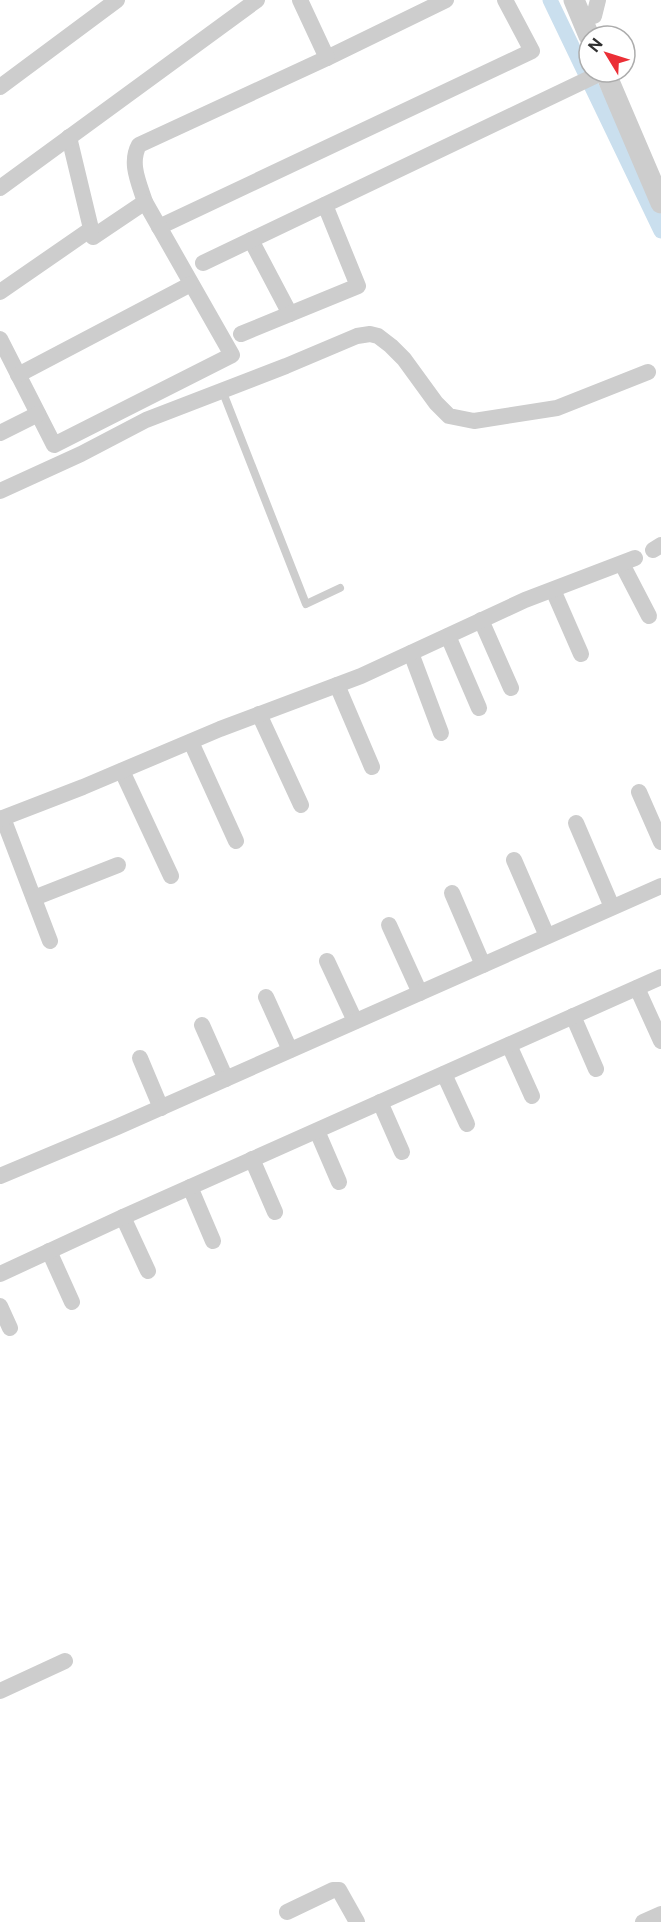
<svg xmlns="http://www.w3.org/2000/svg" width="661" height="1922" viewBox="0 0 661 1922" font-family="'Public Sans',sans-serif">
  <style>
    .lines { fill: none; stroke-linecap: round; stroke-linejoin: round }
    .canal { stroke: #cadfee; stroke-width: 15 }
    .service { stroke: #cdcdcd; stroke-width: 8 }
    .minor { stroke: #cdcdcd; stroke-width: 16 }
    .tertiary { stroke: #cdcdcd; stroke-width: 21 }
  </style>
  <rect width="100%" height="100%" fill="#fff"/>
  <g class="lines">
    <path class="canal" d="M550,0L661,231"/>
    <path class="service" d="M222,390L306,604L340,588"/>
    <g class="minor">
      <path d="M594,16L598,0"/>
      <path d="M327,58L446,0"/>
      <path d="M0,87L117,0"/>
      <path d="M69,137L93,237L145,202C139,183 129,163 139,145L327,58L300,0"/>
      <path d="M0,188L257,0"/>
      <path d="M159,227L532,51L505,0"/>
      <path d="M251,240L290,314"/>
      <path d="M203,263L603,72"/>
      <path d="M0,292L91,229"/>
      <path d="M241,334L358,286L325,205"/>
      <path d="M0,339L54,445L232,355L145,202"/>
      <path d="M18,375L191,284"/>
      <path d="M0,433L38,414"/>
      <path d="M0,491L81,454L146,420L286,366L357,336L370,334L378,336L391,346L404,359L436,403L449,416L474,421L557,408L648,372"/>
      <path d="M653,550L661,545"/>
      <path d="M622,564L649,616"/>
      <path d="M553,590L581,654"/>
      <path d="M481,620L511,688"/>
      <path d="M448,636L479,708"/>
      <path d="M411,653L441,733"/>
      <path d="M337,685L372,767"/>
      <path d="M259,714L301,805"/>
      <path d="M191,742L236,841"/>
      <path d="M122,771L171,876"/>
      <path d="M639,792L661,842"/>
      <path d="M3,818L50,941"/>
      <path d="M0,819L83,787L220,729L361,676L525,600L635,558"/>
      <path d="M576,823L612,907"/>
      <path d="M514,860L547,936"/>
      <path d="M452,893L483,965"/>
      <path d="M34,898L118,865"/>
      <path d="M389,925L420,993"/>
      <path d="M327,961L355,1021"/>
      <path d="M637,988L661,1041"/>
      <path d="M266,997L290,1050"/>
      <path d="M573,1016L596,1069"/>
      <path d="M202,1025L226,1079"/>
      <path d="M509,1045L532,1096"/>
      <path d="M140,1058L161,1108"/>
      <path d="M444,1074L467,1124"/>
      <path d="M380,1102L402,1152"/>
      <path d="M317,1131L339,1182"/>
      <path d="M252,1159L275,1212"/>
      <path d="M0,1176L117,1127L661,886"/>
      <path d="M190,1187L213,1241"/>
      <path d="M123,1217L148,1271"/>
      <path d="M49,1251L72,1302"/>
      <path d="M0,1274L123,1217L661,977"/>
      <path d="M0,1306L10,1328"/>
      <path d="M0,1691L65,1661"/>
      <path d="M287,1912L333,1890H339L357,1922"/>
      <path d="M643,1922L661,1914"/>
    </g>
    <g class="tertiary">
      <path d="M574,0L589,36"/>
      <path d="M605,72L661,203"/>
    </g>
  </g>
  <g transform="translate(607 54) rotate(308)"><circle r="28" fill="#ffffff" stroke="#acacac" stroke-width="1.5"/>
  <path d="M0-4.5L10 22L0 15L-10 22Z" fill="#eb2f36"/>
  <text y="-9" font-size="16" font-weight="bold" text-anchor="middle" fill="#303030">N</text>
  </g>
</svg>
